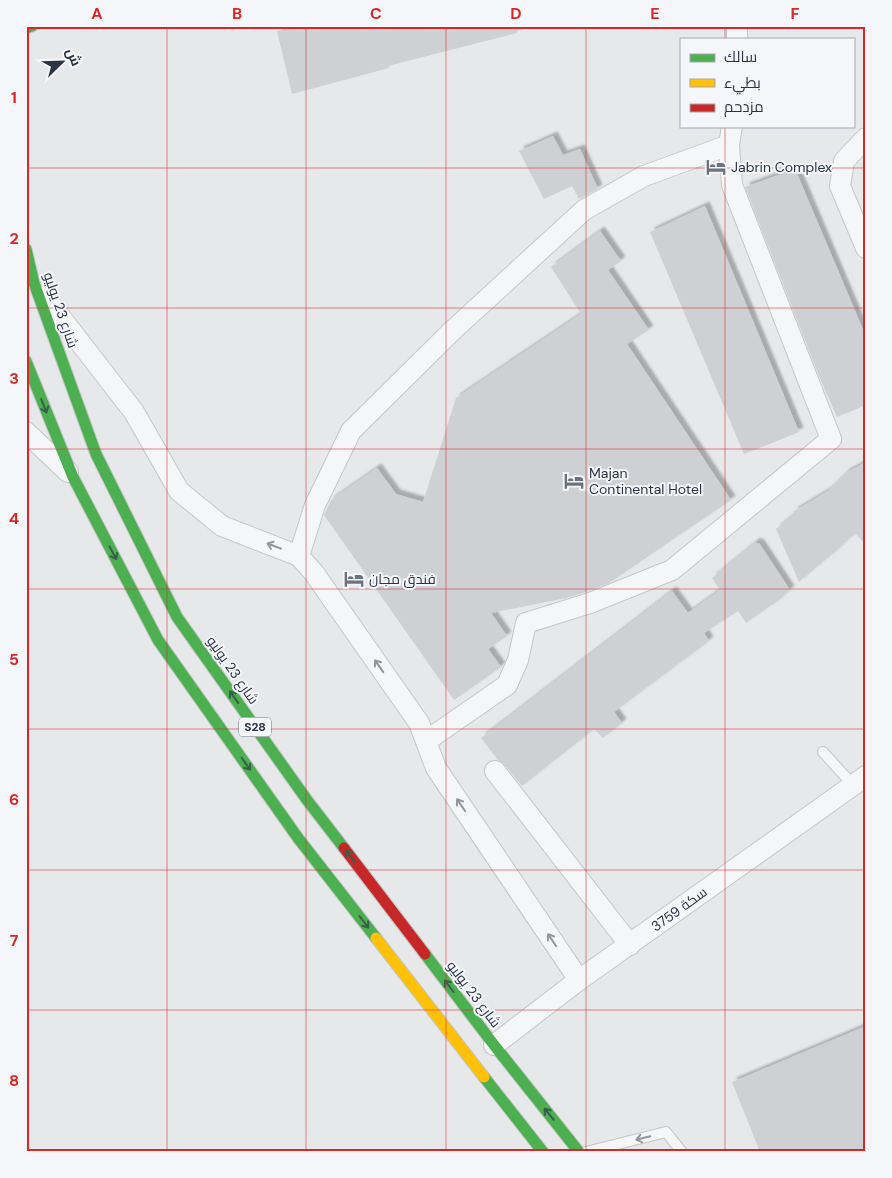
<svg xmlns="http://www.w3.org/2000/svg" width="892" height="1178" viewBox="0 0 892 1178" font-family="'DM Sans',Cairo,sans-serif">
  <style>
    .building { fill: #ced0d3; filter: url(#shadow) }
    .lines { fill: none; stroke-linecap: round; stroke-linejoin: round }
    .lane-casing { stroke: #c4c6c8; stroke-width: 12 }
    .street-casing { stroke: #c4c6c8; stroke-width: 22 }
    .fast-casing { stroke: #c4c6c8; stroke-width: 13 }
    .slow-casing { stroke: #c4c6c8; stroke-width: 13 }
    .jam-casing { stroke: #c4c6c8; stroke-width: 13 }
    .lane { stroke: #f5f6f7; stroke-width: 10 }
    .street { stroke: #f5f6f7; stroke-width: 20 }
    .fast { stroke: #4caf50; stroke-width: 11 }
    .slow { stroke: #ffc107; stroke-width: 11 }
    .jam { stroke: #c62828; stroke-width: 11 }
    .oneway { stroke: #375f49 }
    .oneway2 { stroke: #90959e }
    .grid { fill: none; stroke: #d62828; stroke-width: 1; stroke-opacity: 0.55 }
    .labels { text-anchor: middle; dominant-baseline: central; stroke-width: 4; stroke-linejoin: round; paint-order: stroke }
    .shield { fill: #f4f6f9; stroke: #676e7b; stroke-width: 1 }
    .shield-label { font-size: 12px; font-weight: bold; fill: #2b3445 }
    .poi-label { font-size: 14px; fill: #2b3445; stroke: #f4f6f9; text-anchor: start }
    .street-label { font-size: 14px; fill: #2b3445; stroke: #f4f6f9 }
    .neatline { fill: none; stroke: #d62828; stroke-width: 2 }
    .grid-label { font-size: 16px; text-anchor: middle; font-weight: bold; fill: #d62828 }
  </style>
  <defs>
    <filter id="shadow"><feDropShadow dx="4.5" dy="-4.5" stdDeviation="1" flood-color="#0004"/></filter>
  </defs>
  <rect width="100%" height="100%" fill="#e6e8ea"/>
  <g class="building">
    <path d="M295,26H516L517,33L388,66L389,68L292,94L277,31Z"/>
    <path d="M553,136L563,155L580,149L598,189L579,199L572,186L544,199L519,151Z"/>
    <path d="M795,169L866,337V405L837,417L819,376L745,187Z"/>
    <path d="M705,206L799,432L744,454L650,232Z"/>
    <path d="M600,231L621,261L608,270L649,330L627,344L731,500L609,583L586,592L566,598L491,613L507,636L488,649L501,667L454,700L324,515L331,500L377,468L396,494L423,502L456,398L581,314L551,267Z"/>
    <path d="M866,462V545L855,533L828,558V557L799,582L776,529L795,514L793,512L828,491L846,473Z"/>
    <path d="M756,542L758,544L759,543L790,590L773,605V604L746,623L738,611L704,633L709,641L614,712L622,723L603,738L594,729L522,786L504,764L498,760L481,738L672,591L688,613L720,590L712,578Z"/>
    <path d="M866,1026V1152H760L732,1082Z"/>
  </g>
  <g class="lines">
    <defs>
      <g id="lane">
        <path d="M823,752L853,785"/>
        <path d="M586,1152L666,1132L682,1152"/>
      </g>
      <g id="street">
        <path d="M737,26V39"/>
        <path d="M866,138L844,161L840,186L866,248"/>
        <path d="M44,296L134,412L179,491L222,526L299,556L314,573L419,723L436,768L579,980"/>
        <path d="M26,432L68,472"/>
        <path d="M299,556L315,505L351,431L452,331L584,210L644,176L729,145"/>
        <path d="M426,741L507,685L518,660L526,623L590,603L672,570L831,439L732,185L729,145L732,126"/>
        <path d="M495,771L630,945"/>
        <path d="M494,1045L579,980L866,776"/>
      </g>
      <g id="fast">
        <path d="M26,28L32,26"/>
        <path d="M26,249L34,283L96,454L177,617L307,800L344,848"/>
        <path d="M26,361L73,477L158,640L298,838L376,938"/>
        <path d="M425,954L494,1045L579,1152"/>
        <path d="M484,1077L543,1152"/>
      </g>
      <path id="slow" d="M376,938L484,1077"/>
      <path id="jam" d="M344,848L425,954"/>
    </defs>
    <use href="#lane" class="lane-casing"/>
    <use href="#street" class="street-casing"/>
    <use href="#fast" class="fast-casing"/>
    <use href="#slow" class="slow-casing"/>
    <use href="#jam" class="jam-casing"/>
    <use href="#lane" class="lane"/>
    <use href="#street" class="street"/>
    <use href="#fast" class="fast"/>
    <use href="#slow" class="slow"/>
    <use href="#jam" class="jam"/>
  </g>
  <defs><path id="oneway-shaft" d="M-6 0H5M1.5-3L5.5 0L1.5 3" fill="none" stroke-width="1.6" stroke-linecap="round" stroke-linejoin="round" transform="scale(1.25)"/></defs>
  <g class="oneway">
    <use href="#oneway-shaft" transform="translate(44 406) rotate(68)"/>
    <use href="#oneway-shaft" transform="translate(113 553) rotate(62)"/>
    <use href="#oneway-shaft" transform="translate(234 697) rotate(-125)"/>
    <use href="#oneway-shaft" transform="translate(246 764) rotate(55)"/>
    <use href="#oneway-shaft" transform="translate(350 856) rotate(-127)"/>
    <use href="#oneway-shaft" transform="translate(364 922) rotate(52)"/>
    <use href="#oneway-shaft" transform="translate(449 986) rotate(-127)"/>
    <use href="#oneway-shaft" transform="translate(549 1114) rotate(-129)"/>
  </g>
  <g class="oneway2">
    <use href="#oneway-shaft" transform="translate(274 546) rotate(-159)"/>
    <use href="#oneway-shaft" transform="translate(379 666) rotate(-125)"/>
    <use href="#oneway-shaft" transform="translate(461 805) rotate(-124)"/>
    <use href="#oneway-shaft" transform="translate(552 940) rotate(-124)"/>
    <use href="#oneway-shaft" transform="translate(643 1138) rotate(166)"/>
  </g>
  <path class="grid" d="M167,26V1152M306,26V1152M446,26V1152M586,26V1152M725,26V39M725,126V1152M26,168H866M26,308H866M26,449H866M26,589H866M26,729H866M26,870H866M26,1010H866"/>
  <defs>
    <symbol id="hotel-bare" viewBox="-9 -9 18 18"><path d="M-6-4.5h1.5V1H6V5H4.5V3h-9V5H-6ZM-4 0a1.8 1.8 0 1 1 3.6 0ZM.5 0V-2.5h3Q6-2.5 6 0Z" fill="#6c737f" stroke="#f4f6f9" stroke-width="2.5" paint-order="stroke"/></symbol>
  </defs>
  <g fill-rule="evenodd">
    <use href="#hotel-bare" x="702" y="153" width="28" height="28"/>
    <use href="#hotel-bare" x="560" y="467" width="28" height="28"/>
    <use href="#hotel-bare" x="340" y="565" width="28" height="28"/>
  </g>
  <g class="labels">
    <rect class="shield" x="239" y="717.5" width="32" height="19" rx="4"/>
    <g class="shield-label">
      <text x="255" y="727">S28</text>
    </g>
    <g class="poi-label">
      <text x="731" y="167">Jabrin Complex</text>
      <text x="589" y="473">Majan<tspan x="589" dy="16">Continental Hotel</tspan></text>
      <text x="369" y="579">فندق مجان</text>
    </g>
    <g class="street-label">
      <text transform="translate(61 310) rotate(71)">شارع 23 يوليو</text>
      <text transform="translate(233 670) rotate(55)">شارع 23 يوليو</text>
      <text transform="translate(679 909) rotate(-36)">سكة 3759</text>
      <text transform="translate(474 994) rotate(53)">شارع 23 يوليو</text>
    </g>
  </g>
  <rect width="892" height="1178" fill="none" stroke="#f4f6f9" stroke-width="55"/>
  <rect x="680" y="38" width="175" height="90" fill="#f4f6f9" stroke="#a4a8b1"/>
  <rect x="690" y="54" width="25" height="8" fill="#4caf50" stroke="#a4a8b1"/>
  <text x="724" y="62" font-size="15" fill="#2b3445">سالك</text>
  <rect x="690" y="79" width="25" height="8" fill="#ffc107" stroke="#a4a8b1"/>
  <text x="724" y="88" font-size="15" fill="#2b3445">بطيء</text>
  <rect x="690" y="104" width="25" height="8" fill="#c62828" stroke="#a4a8b1"/>
  <text x="724" y="112" font-size="15" fill="#2b3445">مزدحم</text>
  <g transform="translate(62 62) rotate(67)" stroke="#f4f6f9" stroke-width="4" paint-order="stroke">
  <path d="M0-4L9 19L0 12L-9 19Z" fill="#2b3445"/>
  <text y="-8" font-size="14" font-weight="bold" text-anchor="middle" fill="#2b3445">ش</text>
  </g>
  <rect x="28" y="28" width="836" height="1122" class="neatline"/>
  <g class="grid-label">
    <text x="97" y="19">A</text>
    <text x="237" y="19">B</text>
    <text x="376" y="19">C</text>
    <text x="516" y="19">D</text>
    <text x="655" y="19">E</text>
    <text x="795" y="19">F</text>
    <text x="14" y="103">1</text>
    <text x="14" y="244">2</text>
    <text x="14" y="384">3</text>
    <text x="14" y="524">4</text>
    <text x="14" y="665">5</text>
    <text x="14" y="805">6</text>
    <text x="14" y="946">7</text>
    <text x="14" y="1086">8</text>
  </g>
</svg>
